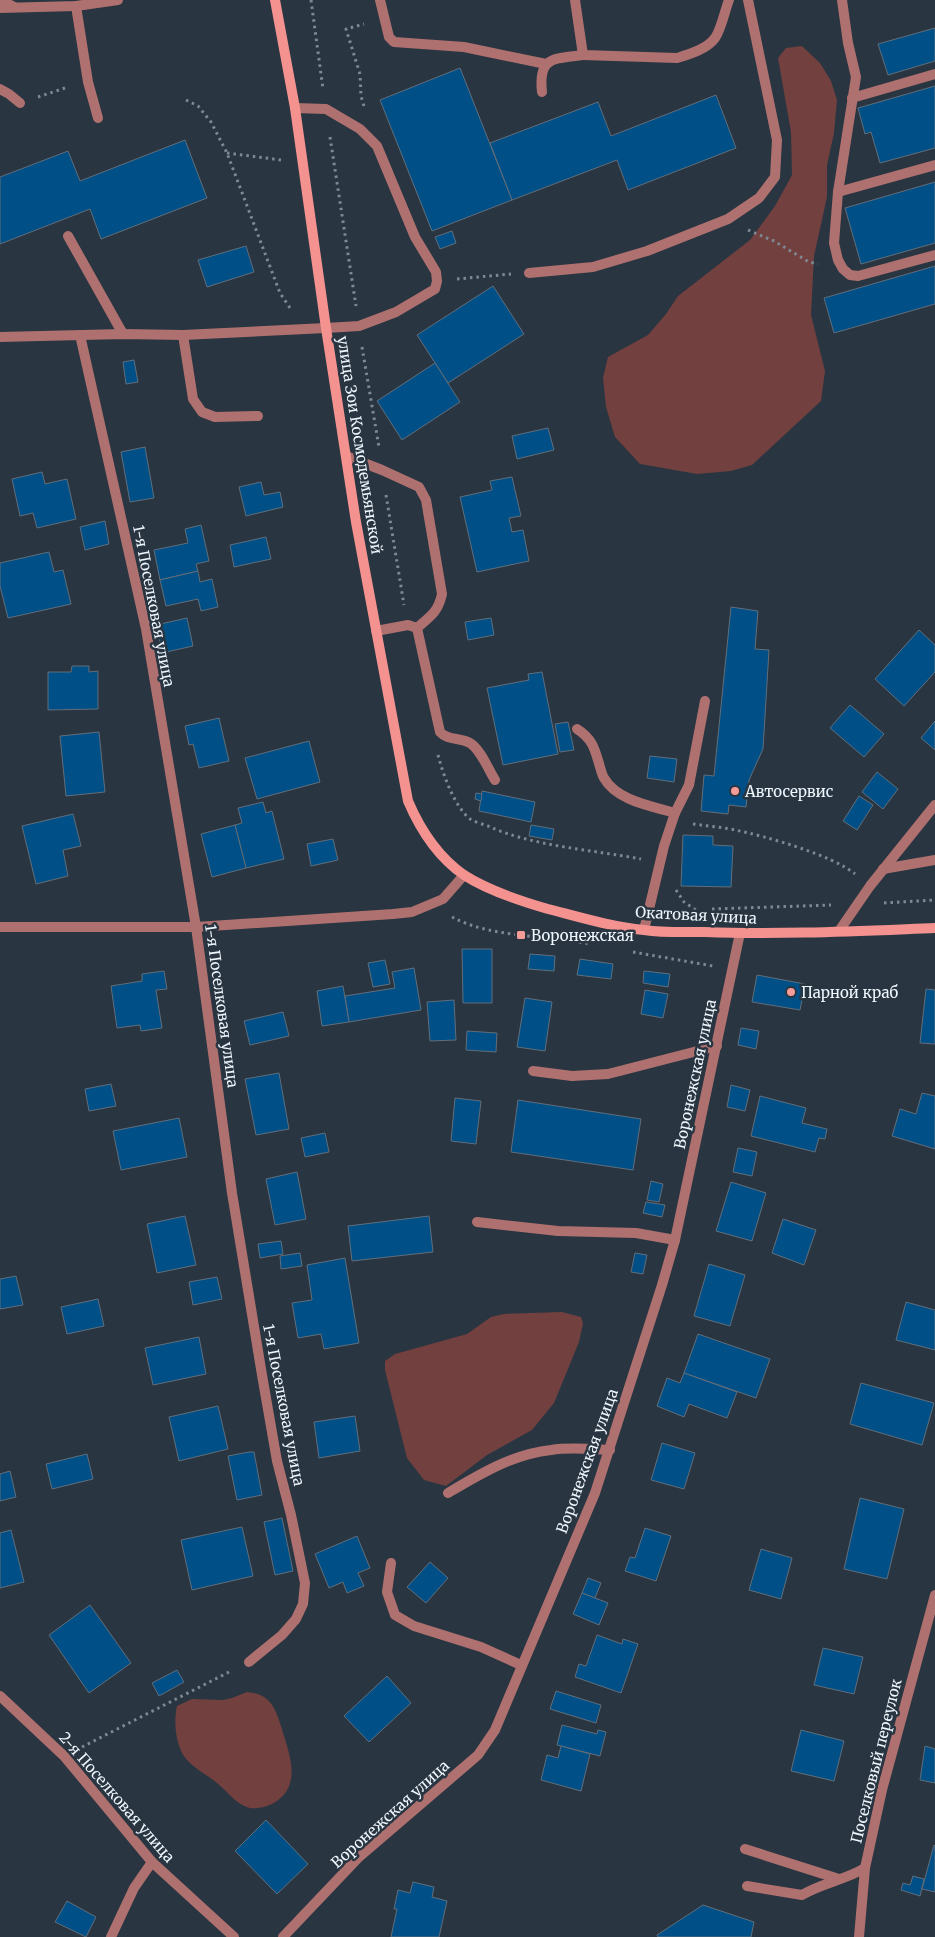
<svg xmlns="http://www.w3.org/2000/svg" width="935" height="1937" viewBox="0 0 935 1937" font-family="Merriweather,serif">
  <style>
    .green { fill: #72403f }
    .building { fill: #005087; stroke: #616e7b }
    .lines { fill: none; stroke-linecap: round; stroke-linejoin: round }
    .path { stroke: #7f8994; stroke-width: 3; stroke-dasharray: 2.5 4; stroke-linecap: butt }
    .lane { stroke: #af716f; stroke-width: 10 }
    .street { stroke: #af716f; stroke-width: 10 }
    .secondary { stroke: #f49290; stroke-width: 10 }
    .poi-dot { fill: #f59b98; stroke: #293541; stroke-width: 2 }
    .labels { text-anchor: middle; dominant-baseline: central; stroke-width: 5; stroke-linejoin: round; paint-order: stroke }
    .street-label { font-size: 15px; fill: #eef6fe; stroke: #293541 }
    .poi-label { font-size: 15px; fill: #eef6fe; stroke: #293541; text-anchor: start }
  </style>
  <rect width="100%" height="100%" fill="#293541"/>
  <g class="green">
    <path d="M802,46L820,63L831,81L837,100L834,133L827,165V197L814,256L811,315L825,371L821,401L752,465L731,471L697,474L640,464L615,437L606,407L603,378L608,357L648,335L666,314L678,296L750,240L775,206L792,175L791,132L778,58L786,48Z"/>
    <path d="M562,1312L581,1317L583,1323L579,1342L554,1403L532,1430L487,1455L446,1486L424,1480L407,1458L385,1370V1361L395,1354L467,1334L491,1317L504,1314Z"/>
    <path d="M247,1692C269,1694 275,1706 281,1726C289,1753 304,1787 272,1804C266,1807 253,1810 247,1807C235,1803 227,1791 217,1783C205,1773 188,1766 181,1751C175,1737 174,1720 177,1706L192,1699L223,1700L232,1698Z"/>
  </g>
  <g class="building">
    <path d="M935,28V61L888,75L878,44Z"/>
    <path d="M460,68L512,200L432,231L380,100Z"/>
    <path d="M935,86V148L880,163L871,132L865,134L858,108Z"/>
    <path d="M716,95L736,148L628,190L617,160L512,200L490,143L598,102L611,136Z"/>
    <path d="M185,140L207,198L101,239L90,209L0,244V177L68,151L80,181Z"/>
    <path d="M935,182V243L861,264L845,208Z"/>
    <path d="M452,231L456,243L440,249L435,237Z"/>
    <path d="M246,246L254,272L207,287L198,260Z"/>
    <path d="M935,266V304L834,333L824,298Z"/>
    <path d="M493,286L524,334L448,383L417,335Z"/>
    <path d="M134,360L138,382L126,384L123,362Z"/>
    <path d="M435,363L460,402L402,440L377,401Z"/>
    <path d="M548,428L554,450L517,459L512,436Z"/>
    <path d="M145,447L154,498L130,502L121,452Z"/>
    <path d="M42,472L45,484L67,479L76,519L37,528L33,513L20,516L12,479Z"/>
    <path d="M512,477L521,516L509,518L512,532L523,530L529,561L477,572L460,497L492,490L490,481Z"/>
    <path d="M261,482L264,495L280,492L283,507L246,516L239,487Z"/>
    <path d="M105,521L109,544L85,550L80,527Z"/>
    <path d="M201,525L209,561L196,564L198,571L160,580L154,550L188,543L185,529Z"/>
    <path d="M266,537L271,559L234,567L230,545Z"/>
    <path d="M49,552L54,572L63,570L71,604L8,618L0,586V563Z"/>
    <path d="M198,571L200,582L212,579L218,607L201,611L198,599L166,606L160,580Z"/>
    <path d="M731,607L758,611L755,649L769,650L763,749L749,780L746,807L729,805L728,814L701,811L704,775L714,776Z"/>
    <path d="M187,618L193,646L162,653L156,625Z"/>
    <path d="M491,618L494,635L468,640L465,622Z"/>
    <path d="M919,630L935,645V672L904,706L875,679Z"/>
    <path d="M72,666H89V672L98,671V709L48,710V672H71Z"/>
    <path d="M542,672L558,754L503,765L487,688L529,680L528,674Z"/>
    <path d="M850,705L884,734L864,757L830,728Z"/>
    <path d="M219,718L229,761L199,768L193,744L189,745L185,726Z"/>
    <path d="M935,721V750L921,738Z"/>
    <path d="M568,722L574,750L560,752L555,724Z"/>
    <path d="M99,732L105,792L66,796L60,736Z"/>
    <path d="M309,741L320,782L257,799L245,758Z"/>
    <path d="M650,756L677,759L674,782L647,778Z"/>
    <path d="M877,772L898,789L883,809L862,792Z"/>
    <path d="M482,791L535,802L531,822L479,811Z"/>
    <path d="M476,793L482,794L481,801L475,799Z"/>
    <path d="M859,796L873,805L857,830L843,821Z"/>
    <path d="M263,802L266,813L272,811L284,859L246,868L235,825L242,823L238,808Z"/>
    <path d="M73,814L81,846L63,850L68,876L36,884L22,826Z"/>
    <path d="M235,825L246,868L212,877L201,834Z"/>
    <path d="M531,825L554,829L552,840L529,836Z"/>
    <path d="M683,835L713,836V845L733,846L731,887L681,886Z"/>
    <path d="M333,839L338,860L311,866L307,844Z"/>
    <path d="M462,949H492V1003H463Z"/>
    <path d="M530,954L555,956L554,971L528,969Z"/>
    <path d="M580,959L613,964L611,979L577,975Z"/>
    <path d="M385,960L390,984L373,987L368,963Z"/>
    <path d="M414,968L421,1010L349,1022L345,996L395,988L392,972Z"/>
    <path d="M164,971L167,989L156,990L162,1028L141,1031L140,1025L117,1028L111,986L142,981V974Z"/>
    <path d="M644,971L670,974L668,987L643,983Z"/>
    <path d="M757,975L805,984L800,1010L752,1002Z"/>
    <path d="M343,986L349,1022L322,1026L317,991Z"/>
    <path d="M926,989L935,990V1044L920,1043Z"/>
    <path d="M645,990L668,994L663,1018L641,1014Z"/>
    <path d="M525,998L552,1002L545,1051L517,1047Z"/>
    <path d="M454,1000L456,1040L430,1041L427,1002Z"/>
    <path d="M283,1012L289,1036L250,1045L244,1021Z"/>
    <path d="M741,1028L759,1031L756,1049L738,1045Z"/>
    <path d="M467,1031L497,1033L496,1052L466,1050Z"/>
    <path d="M279,1073L289,1129L256,1135L245,1079Z"/>
    <path d="M111,1084L116,1106L89,1111L85,1089Z"/>
    <path d="M731,1085L750,1090L745,1111L727,1107Z"/>
    <path d="M922,1093L935,1096V1149L892,1136L900,1109L916,1114Z"/>
    <path d="M760,1096L806,1108L802,1123L827,1129L825,1139L819,1138L815,1152L751,1136Z"/>
    <path d="M455,1098L481,1101L476,1144L451,1141Z"/>
    <path d="M518,1100L641,1119L633,1170L511,1152Z"/>
    <path d="M179,1118L187,1157L121,1170L113,1131Z"/>
    <path d="M325,1133L329,1152L305,1157L301,1138Z"/>
    <path d="M738,1148L757,1152L752,1176L733,1172Z"/>
    <path d="M297,1172L306,1219L275,1225L266,1179Z"/>
    <path d="M651,1181L663,1184L659,1202L647,1200Z"/>
    <path d="M731,1182L766,1193L752,1241L716,1231Z"/>
    <path d="M646,1202L665,1205L662,1217L643,1213Z"/>
    <path d="M185,1216L196,1265L157,1273L147,1224Z"/>
    <path d="M429,1216L433,1252L352,1261L348,1226Z"/>
    <path d="M783,1219L816,1230L804,1265L772,1253Z"/>
    <path d="M281,1241L283,1254L260,1258L258,1244Z"/>
    <path d="M300,1253L302,1266L281,1269L280,1256Z"/>
    <path d="M635,1253L647,1255L643,1274L631,1272Z"/>
    <path d="M345,1258L359,1343L324,1349L321,1334L298,1338L292,1303L312,1300L307,1265Z"/>
    <path d="M709,1264L745,1275L730,1326L694,1316Z"/>
    <path d="M16,1276L23,1305L0,1309V1279Z"/>
    <path d="M217,1277L222,1299L193,1305L189,1282Z"/>
    <path d="M98,1299L104,1326L67,1334L61,1307Z"/>
    <path d="M906,1302L935,1310V1350L896,1340Z"/>
    <path d="M698,1334L770,1359L756,1398L684,1373Z"/>
    <path d="M199,1337L206,1374L153,1385L145,1348Z"/>
    <path d="M684,1373L737,1392L727,1418L689,1404L684,1417L657,1406L667,1378L680,1383Z"/>
    <path d="M861,1383L934,1403L922,1445L850,1424Z"/>
    <path d="M218,1406L228,1449L179,1461L169,1417Z"/>
    <path d="M355,1416L360,1451L319,1458L314,1422Z"/>
    <path d="M662,1443L695,1453L684,1489L651,1480Z"/>
    <path d="M249,1452H254L262,1495L237,1500L228,1456Z"/>
    <path d="M87,1454L93,1479L52,1489L46,1464Z"/>
    <path d="M10,1471L16,1497L0,1501V1474Z"/>
    <path d="M860,1498L904,1509L887,1579L844,1569Z"/>
    <path d="M282,1518L293,1571L275,1575L264,1522Z"/>
    <path d="M242,1527L253,1576L192,1590L181,1540Z"/>
    <path d="M645,1528L671,1536L656,1581L625,1571L630,1557L635,1558Z"/>
    <path d="M11,1530L24,1582L0,1588V1533Z"/>
    <path d="M357,1536L370,1568L358,1573L364,1586L347,1593L343,1582L329,1588L315,1554Z"/>
    <path d="M761,1549L792,1558L781,1599L749,1590Z"/>
    <path d="M430,1562L448,1578L426,1603L407,1587Z"/>
    <path d="M588,1578L601,1583L595,1598L582,1593Z"/>
    <path d="M582,1593L608,1603L599,1625L573,1614Z"/>
    <path d="M90,1605L131,1663L89,1693L49,1635Z"/>
    <path d="M597,1635L622,1644L623,1639L638,1644L621,1693L575,1677L579,1664L586,1666Z"/>
    <path d="M823,1648L863,1657L854,1694L814,1685Z"/>
    <path d="M177,1670L184,1682L159,1696L152,1683Z"/>
    <path d="M387,1676L411,1703L369,1742L344,1716Z"/>
    <path d="M556,1691L601,1705L596,1723L550,1709Z"/>
    <path d="M562,1725L597,1734L598,1730L606,1732L600,1756L557,1745Z"/>
    <path d="M801,1730L844,1741L834,1781L791,1771Z"/>
    <path d="M561,1746L590,1754L581,1791L541,1780L547,1755L558,1758Z"/>
    <path d="M925,1746L935,1749V1783L920,1780Z"/>
    <path d="M266,1820L308,1864L277,1894L235,1851Z"/>
    <path d="M934,1845L935,1846V1892L922,1889Z"/>
    <path d="M913,1876L924,1879L920,1896L901,1890L903,1883L910,1885Z"/>
    <path d="M413,1882L434,1887L432,1897L447,1901L439,1937H391L397,1909H394L398,1890L410,1893Z"/>
    <path d="M67,1901L96,1917L86,1937L55,1922Z"/>
    <path d="M703,1905L754,1922L751,1937H658L657,1935Z"/>
  </g>
  <g class="lines">
    <g class="path">
      <path d="M311,0L323,89"/>
      <path d="M38,97L68,87"/>
      <path d="M186,100L198,106L211,122L227,153L280,293L290,308"/>
      <path d="M364,106L361,96L360,74L346,29L364,24"/>
      <path d="M330,137L356,306"/>
      <path d="M227,153L281,160"/>
      <path d="M748,230L774,241L809,262L818,264"/>
      <path d="M457,279L511,274"/>
      <path d="M362,347L379,447"/>
      <path d="M386,495L404,605"/>
      <path d="M438,755C443,774 454,806 470,819C475,822 482,824 488,826C531,846 593,850 641,859"/>
      <path d="M693,824C707,826 721,827 735,830C765,836 832,855 855,874"/>
      <path d="M676,890L684,902L696,910"/>
      <path d="M884,903L935,900"/>
      <path d="M712,909L831,905"/>
      <path d="M452,917C491,938 546,935 590,944"/>
      <path d="M633,952L713,966"/>
      <path d="M82,1747L231,1671"/>
    </g>
    <g class="lane">
      <path d="M1,0L14,7"/>
      <path d="M380,0L389,37L394,42L464,47L546,64"/>
      <path d="M575,0L583,55L677,58C690,54 707,49 715,38C721,30 725,10 729,0"/>
      <path d="M842,0L848,43L856,77L838,192L834,243L838,260L843,269L850,275L858,276L935,255"/>
      <path d="M76,6L88,82L98,118"/>
      <path d="M0,89L9,94L20,103"/>
      <path d="M542,92C538,56 554,59 583,55"/>
      <path d="M852,98L935,74"/>
      <path d="M295,108L326,109L360,129L377,146L415,237L436,272L437,281L435,289L396,312L359,326L326,328"/>
      <path d="M838,192L935,165"/>
      <path d="M68,236L123,334"/>
      <path d="M529,273L593,267L647,251L728,219L759,198L775,177L777,140L748,0"/>
      <path d="M80,335L146,629L196,927L232,1193L262,1375L277,1461L291,1515L305,1583L303,1604L296,1619L282,1635L249,1662"/>
      <path d="M183,335L193,399L202,412L215,417L258,416"/>
      <path d="M346,456L382,470L419,487L426,500L442,594C438,612 431,616 417,628"/>
      <path d="M376,631L408,625L417,628L440,732C448,741 460,737 470,743C481,750 488,769 495,780"/>
      <path d="M577,729C593,739 595,750 600,767C601,770 602,775 604,778C617,801 652,806 675,813"/>
      <path d="M883,869L935,860"/>
      <path d="M644,930L664,846L675,813L689,785L705,701"/>
      <path d="M533,1071L572,1076L608,1074L717,1046"/>
      <path d="M477,1222L558,1231L636,1233L675,1240"/>
      <path d="M448,1493C480,1474 513,1454 551,1450C570,1447 591,1449 610,1450"/>
      <path d="M391,1563L387,1592L395,1615L414,1626L481,1647L521,1665"/>
      <path d="M745,1849L839,1879"/>
      <path d="M747,1886L802,1895C822,1883 845,1880 865,1868"/>
      <path d="M111,1937L134,1888L152,1862"/>
      <path d="M859,1937L865,1868L882,1790L935,1595"/>
    </g>
    <g class="street">
      <path d="M0,8L76,6L118,0"/>
      <path d="M0,337L123,334L183,335L326,328"/>
      <path d="M0,927H196L393,914L412,912L443,899L464,875"/>
      <path d="M839,931L870,886L935,805"/>
      <path d="M0,1696L64,1756L152,1862L234,1937"/>
      <path d="M283,1937L358,1858L478,1755L495,1730L595,1493L662,1285L675,1240L740,933"/>
    </g>
    <path class="secondary" d="M275,0L295,108L326,328L356,522L408,801C420,829 438,857 464,875C489,891 520,901 548,909C579,917 612,927 644,930C664,933 685,932 705,932C781,935 858,931 935,928"/>
  </g>
  <g class="poi-dot">
    <circle cx="735" cy="791" r="5"/>
    <rect x="516" y="930" width="10" height="10" rx="2.5"/>
    <circle cx="791" cy="992" r="5"/>
  </g>
  <g class="labels">
    <g class="street-label">
      <text transform="translate(360 445) rotate(81)">улица Зои Космодемьянской</text>
      <text transform="translate(154 606) rotate(79)">1-я Поселковая улица</text>
      <text transform="translate(696 915) rotate(3)">Окатовая улица</text>
      <text transform="translate(222 1006) rotate(82)">1-я Поселковая улица</text>
      <text transform="translate(695 1074) rotate(-78)">Воронежская улица</text>
      <text transform="translate(284 1405) rotate(79)">1-я Поселковая улица</text>
      <text transform="translate(587 1461) rotate(-70)">Воронежская улица</text>
      <text transform="translate(876 1761) rotate(-76)">Поселковый переулок</text>
      <text transform="translate(117 1797) rotate(49)">2-я Поселковая улица</text>
      <text transform="translate(390 1814) rotate(-42)">Воронежская улица</text>
    </g>
    <g class="poi-label">
      <text x="745" y="791">Автосервис</text>
      <text x="531" y="935">Воронежская</text>
      <text x="801" y="992">Парной краб</text>
    </g>
  </g>
</svg>
